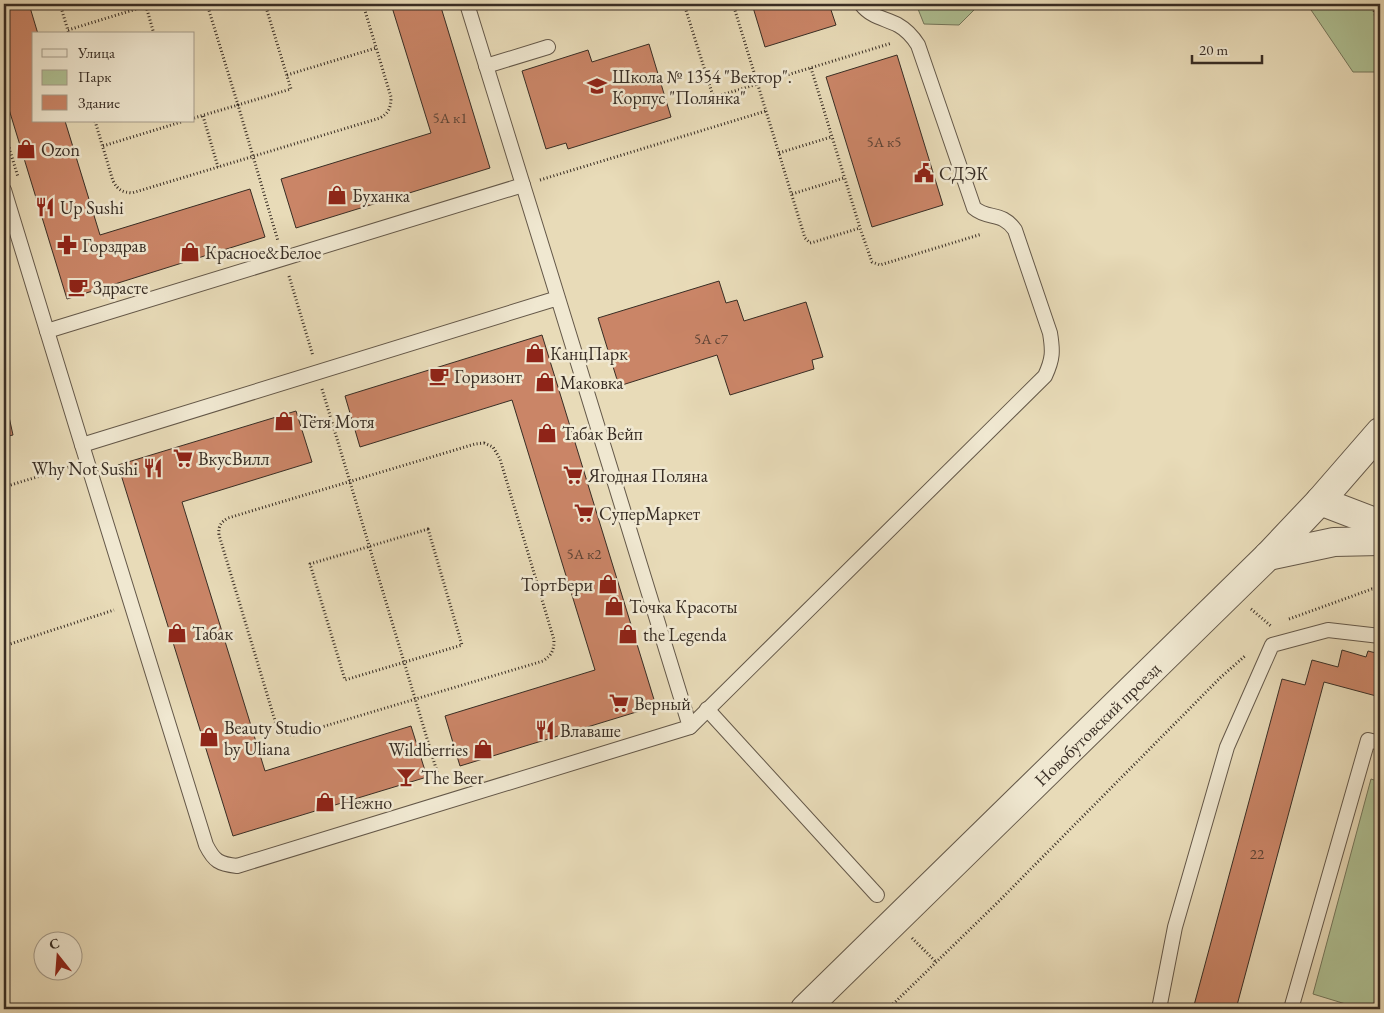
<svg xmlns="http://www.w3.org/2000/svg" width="1384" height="1013" viewBox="0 0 1384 1013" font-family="'EB Garamond',serif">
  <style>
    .green { fill: #afc194; stroke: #74775c }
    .building { fill: #ca8567; stroke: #382d24 }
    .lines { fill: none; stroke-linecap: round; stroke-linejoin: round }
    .service-casing { stroke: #645849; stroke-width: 16 }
    .tertiary-casing { stroke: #645849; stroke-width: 30 }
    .path { stroke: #382d24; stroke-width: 3; stroke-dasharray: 1 2.5; stroke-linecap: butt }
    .service { stroke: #f0e8d1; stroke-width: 14 }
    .tertiary { stroke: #f0e8d1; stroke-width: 28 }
    .labels { text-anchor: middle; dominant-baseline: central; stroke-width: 5; stroke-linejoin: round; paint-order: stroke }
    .number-label { font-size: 15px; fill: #5c4335 }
    .poi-label { font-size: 18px; fill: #382d24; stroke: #f0e8d1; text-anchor: start }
    .street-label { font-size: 18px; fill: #382d24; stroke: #f0e8d1 }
  </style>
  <rect width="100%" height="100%" fill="#e8dbb8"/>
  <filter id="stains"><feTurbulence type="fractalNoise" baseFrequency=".004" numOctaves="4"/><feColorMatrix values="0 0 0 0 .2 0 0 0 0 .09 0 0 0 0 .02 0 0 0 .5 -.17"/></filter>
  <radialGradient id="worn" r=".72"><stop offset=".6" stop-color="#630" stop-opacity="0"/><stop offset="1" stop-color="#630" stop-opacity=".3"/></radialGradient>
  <g class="green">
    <path d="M916,4H980L959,25L924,24Z"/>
    <path d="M1307,4H1380V72H1353Z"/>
    <path d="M1371,779L1380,782V1009H1362L1313,994Z"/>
  </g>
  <g class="building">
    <path d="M4,4H29L38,34H34V121H65L100,235L250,189L265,237L67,299L4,93Z"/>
    <path d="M391,4H440L490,168L296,228L281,179L431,133Z"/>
    <path d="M752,4H829L836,25L765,47Z"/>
    <path d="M649,44L671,117L568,149L566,143L546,149L522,71L588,50L592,62Z"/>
    <path d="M897,55L943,205L872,227L826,77Z"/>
    <path d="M719,281L726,303L737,300L744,321L806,302L823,357L812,360L814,369L730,395L717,355L619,386L598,318Z"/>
    <path d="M542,335L656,706L460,766L445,716L595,670L512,400L360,447L345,396Z"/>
    <path d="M4,394L13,435L4,437Z"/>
    <path d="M296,411L312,462L182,502L265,771L411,726L427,777L233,836L118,465Z"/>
    <path d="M1342,650L1366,657L1368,651L1380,654V697L1324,682L1236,1009H1193L1282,679L1305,685L1312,660L1338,667Z"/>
  </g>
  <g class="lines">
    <defs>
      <g id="service">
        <path d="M486,66L548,47"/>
        <path d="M523,185L558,298L82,445L206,845C214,861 219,864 237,866L690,727L558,298"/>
        <path d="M4,190L47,331L523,185L467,4"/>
        <path d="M47,331L82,445"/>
        <path d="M707,709L877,895"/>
        <path d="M690,727L1045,376C1053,359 1053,351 1050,333L1015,230C1002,211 988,220 974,208L918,45C913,37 907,30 898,25C884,18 871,17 861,4"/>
        <path d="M1159,1009L1175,927L1227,747L1272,645L1328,630L1380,636"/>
        <path d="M1291,1009L1368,740L1380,743"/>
      </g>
      <g id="tertiary">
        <path d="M1320,501L1380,524"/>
        <path d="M1268,556L1334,542L1380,541"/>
        <path id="s1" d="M805,1009L1268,556L1320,501L1380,432"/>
      </g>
    </defs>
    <use href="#service" class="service-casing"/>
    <use href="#tertiary" class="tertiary-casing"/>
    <g class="path">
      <path d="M60,4L69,34"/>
      <path d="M265,4L291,89L238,105L278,241"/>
      <path d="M684,4L712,93L715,97L892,43"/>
      <path d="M733,4L805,238L810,243L814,242L860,228"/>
      <path d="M1372,4L1380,30"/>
      <path d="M68,30L146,6"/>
      <path d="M154,34L146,6L154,4"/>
      <path d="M811,68L860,228L872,262L880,265L982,234"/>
      <path d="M287,75L376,48"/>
      <path d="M203,116L218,167"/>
      <path d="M194,118L238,105L207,4"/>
      <path d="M95,121L113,181C118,190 122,192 132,193L380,118C389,113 391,107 391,97L363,4"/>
      <path d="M4,131L18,177"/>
      <path d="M103,146L181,122"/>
      <path d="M779,153L831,137"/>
      <path d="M540,180L766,111"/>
      <path d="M792,194L844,178"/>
      <path d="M1377,219L1380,215"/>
      <path d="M289,276L313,356"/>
      <path d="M322,389L441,785"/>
      <path d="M484,443L493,447L500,459L554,640C554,650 552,655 543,661L295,735C285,735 281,733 276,724L219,535C218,526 221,522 228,518L475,444Z"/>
      <path d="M4,487L70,467"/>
      <path d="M428,529L462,645L345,680L310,564Z"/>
      <path d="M1251,609L1271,626"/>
      <path d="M1289,619L1372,589H1380"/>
      <path d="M4,646L114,610"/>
      <path d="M912,938L936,962"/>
      <path d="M888,1009L997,903L1221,677L1246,655"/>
    </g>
    <use href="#service" class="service"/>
    <use href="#tertiary" class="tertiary"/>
  </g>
  <defs>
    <symbol id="school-bare" viewBox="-9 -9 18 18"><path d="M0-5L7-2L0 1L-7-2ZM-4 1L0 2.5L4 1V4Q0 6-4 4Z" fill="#8f2418" stroke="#f0e8d1" stroke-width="2.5" paint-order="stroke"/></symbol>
    <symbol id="shop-bare" viewBox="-9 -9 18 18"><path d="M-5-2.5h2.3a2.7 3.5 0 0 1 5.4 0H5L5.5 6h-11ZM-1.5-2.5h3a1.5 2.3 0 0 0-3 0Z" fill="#8f2418" stroke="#f0e8d1" stroke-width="2.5" paint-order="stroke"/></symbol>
    <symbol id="civic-bare" viewBox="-9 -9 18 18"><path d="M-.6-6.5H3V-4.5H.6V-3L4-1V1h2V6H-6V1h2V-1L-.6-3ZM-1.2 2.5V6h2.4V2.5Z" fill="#8f2418" stroke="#f0e8d1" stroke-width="2.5" paint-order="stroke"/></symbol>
    <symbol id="restaurant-bare" viewBox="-9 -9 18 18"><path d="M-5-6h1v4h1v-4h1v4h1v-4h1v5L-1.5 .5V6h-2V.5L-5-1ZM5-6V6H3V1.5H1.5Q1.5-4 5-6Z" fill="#8f2418" stroke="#f0e8d1" stroke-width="2.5" paint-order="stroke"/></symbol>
    <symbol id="pharmacy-bare" viewBox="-9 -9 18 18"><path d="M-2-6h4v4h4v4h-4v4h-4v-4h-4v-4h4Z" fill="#8f2418" stroke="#f0e8d1" stroke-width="2.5" paint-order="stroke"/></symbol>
    <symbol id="cafe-bare" viewBox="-9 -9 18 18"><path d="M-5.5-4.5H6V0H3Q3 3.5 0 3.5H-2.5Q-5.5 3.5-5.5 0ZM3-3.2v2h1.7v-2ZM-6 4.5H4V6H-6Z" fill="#8f2418" stroke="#f0e8d1" stroke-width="2.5" paint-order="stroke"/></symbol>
    <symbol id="supermarket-bare" viewBox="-9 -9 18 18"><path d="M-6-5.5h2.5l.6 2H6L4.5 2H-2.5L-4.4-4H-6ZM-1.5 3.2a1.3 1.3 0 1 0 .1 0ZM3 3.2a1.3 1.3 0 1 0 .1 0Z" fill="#8f2418" stroke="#f0e8d1" stroke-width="2.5" paint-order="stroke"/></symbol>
    <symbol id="bar-bare" viewBox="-9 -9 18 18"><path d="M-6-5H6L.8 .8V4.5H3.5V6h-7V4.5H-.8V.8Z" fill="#8f2418" stroke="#f0e8d1" stroke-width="2.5" paint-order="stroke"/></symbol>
  </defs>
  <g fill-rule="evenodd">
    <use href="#school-bare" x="583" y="72" width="28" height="28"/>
    <use href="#shop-bare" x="12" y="135" width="28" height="28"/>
    <use href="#civic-bare" x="910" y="159" width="28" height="28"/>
    <use href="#shop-bare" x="323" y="181" width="28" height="28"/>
    <use href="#restaurant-bare" x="31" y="193" width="28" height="28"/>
    <use href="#pharmacy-bare" x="53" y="231" width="28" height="28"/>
    <use href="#shop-bare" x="176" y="238" width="28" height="28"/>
    <use href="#cafe-bare" x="64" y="273" width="28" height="28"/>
    <use href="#shop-bare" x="521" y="339" width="28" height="28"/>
    <use href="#cafe-bare" x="425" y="362" width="28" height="28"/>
    <use href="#shop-bare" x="531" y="368" width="28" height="28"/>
    <use href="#shop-bare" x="270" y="407" width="28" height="28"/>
    <use href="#shop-bare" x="533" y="419" width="28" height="28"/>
    <use href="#supermarket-bare" x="169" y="444" width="28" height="28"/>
    <use href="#restaurant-bare" x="139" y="454" width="28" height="28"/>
    <use href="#supermarket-bare" x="559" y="461" width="28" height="28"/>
    <use href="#supermarket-bare" x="570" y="499" width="28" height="28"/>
    <use href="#shop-bare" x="594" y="570" width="28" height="28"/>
    <use href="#shop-bare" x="600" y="592" width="28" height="28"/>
    <use href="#shop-bare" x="163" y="619" width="28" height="28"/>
    <use href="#shop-bare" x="614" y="620" width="28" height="28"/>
    <use href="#supermarket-bare" x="605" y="689" width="28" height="28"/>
    <use href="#restaurant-bare" x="531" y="716" width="28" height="28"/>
    <use href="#shop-bare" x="195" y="723" width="28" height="28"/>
    <use href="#shop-bare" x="469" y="735" width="28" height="28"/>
    <use href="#bar-bare" x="392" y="763" width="28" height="28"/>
    <use href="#shop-bare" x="311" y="788" width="28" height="28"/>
  </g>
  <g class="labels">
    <g class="number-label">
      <text x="450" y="117">5А к1</text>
      <text x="884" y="141">5А к5</text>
      <text x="711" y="338">5А с7</text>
      <text x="584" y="553">5А к2</text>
      <text x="1257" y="853">22</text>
    </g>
    <g class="poi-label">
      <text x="612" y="76">Школа № 1354 "Вектор".<tspan x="612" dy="21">Корпус "Полянка"</tspan></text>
      <text x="41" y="149">Ozon</text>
      <text x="939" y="173">СДЭК</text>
      <text x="352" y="195">Буханка</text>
      <text x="60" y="207">Up Sushi</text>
      <text x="82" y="245">Горздрав</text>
      <text x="205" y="252">Красное&amp;Белое</text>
      <text x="93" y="287">Здрасте</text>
      <text x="550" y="353">КанцПарк</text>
      <text x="454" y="376">Горизонт</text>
      <text x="560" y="382">Маковка</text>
      <text x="299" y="421">Тётя Мотя</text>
      <text x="562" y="433">Табак Вейп</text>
      <text x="198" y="458">ВкусВилл</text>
      <text x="138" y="468" text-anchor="end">Why Not Sushi</text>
      <text x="588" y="475">Ягодная Поляна</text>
      <text x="599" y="513">СуперМаркет</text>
      <text x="593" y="584" text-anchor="end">ТортБери</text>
      <text x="629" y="606">Точка Красоты</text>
      <text x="192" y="633">Табак</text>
      <text x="643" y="634">the Legenda</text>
      <text x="634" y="703">Верный</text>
      <text x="224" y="727">Beauty Studio<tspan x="224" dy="21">by Uliana</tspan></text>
      <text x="560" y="730">Влаваше</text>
      <text x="468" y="749" text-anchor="end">Wildberries</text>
      <text x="421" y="777">The Beer</text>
      <text x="340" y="802">Нежно</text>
    </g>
    <g class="street-label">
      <text stroke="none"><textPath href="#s1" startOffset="408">Новобутовский проезд</textPath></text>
    </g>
  </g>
  <rect width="1384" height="1013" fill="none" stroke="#e8dbb8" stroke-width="20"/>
  <rect x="5" y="5" width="1374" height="1003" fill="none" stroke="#382d24" stroke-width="2.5"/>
  <rect x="10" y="10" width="1364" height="993" fill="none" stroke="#382d24"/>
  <rect x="32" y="32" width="162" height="90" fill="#f0e8d1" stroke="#a69d8c"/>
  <rect x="42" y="49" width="25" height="8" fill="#f0e8d1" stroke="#a69d8c"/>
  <text x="78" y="58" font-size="15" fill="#382d24">Улица</text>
  <rect x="42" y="70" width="25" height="15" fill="#afc194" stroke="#a69d8c"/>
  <text x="78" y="82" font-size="15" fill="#382d24">Парк</text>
  <rect x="42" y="95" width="25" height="15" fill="#ca8567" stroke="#a69d8c"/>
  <text x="78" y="108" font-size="15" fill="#382d24">Здание</text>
  <g transform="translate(58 956) rotate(343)"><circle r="24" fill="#f0e8d1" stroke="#a69d8c"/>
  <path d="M0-4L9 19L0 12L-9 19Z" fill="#8f2418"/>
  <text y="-8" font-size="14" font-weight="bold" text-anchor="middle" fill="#382d24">С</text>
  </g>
  <path d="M1192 55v8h70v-8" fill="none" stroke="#382d24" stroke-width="2.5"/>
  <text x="1199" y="55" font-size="15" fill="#382d24" stroke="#f0e8d1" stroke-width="4" paint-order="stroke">20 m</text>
  <rect width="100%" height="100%" filter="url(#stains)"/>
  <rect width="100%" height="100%" fill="url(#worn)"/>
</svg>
